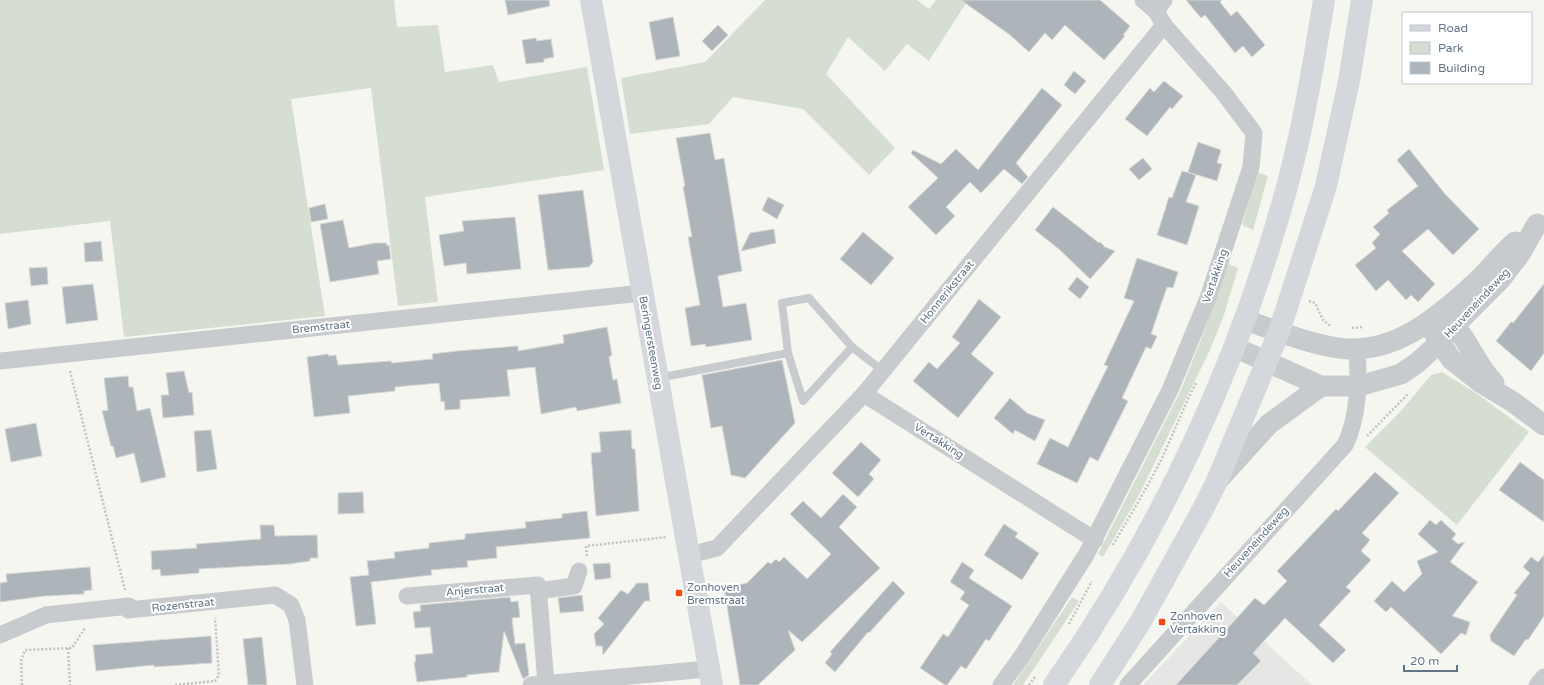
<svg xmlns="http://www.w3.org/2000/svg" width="1544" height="685" viewBox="0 0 1544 685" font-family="'Varela Round',sans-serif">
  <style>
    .built { fill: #e6e7e5 }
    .green { fill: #d6ded2 }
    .building { fill: #adb5bb; stroke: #d7d7d4 }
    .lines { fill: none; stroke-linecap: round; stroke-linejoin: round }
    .path { stroke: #c0c2c4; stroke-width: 2.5; stroke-dasharray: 2 2; stroke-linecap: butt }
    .service { stroke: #c8cbce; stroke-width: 8 }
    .minor { stroke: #c8cbce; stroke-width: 17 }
    .tertiary { stroke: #c8cbce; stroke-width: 21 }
    .primary { stroke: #d4d8dd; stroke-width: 22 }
    .trunk { stroke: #d4d8dd; stroke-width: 22 }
    .poi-dot { fill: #f44b14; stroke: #fff; stroke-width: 1.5 }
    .labels { text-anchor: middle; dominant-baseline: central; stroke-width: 4; stroke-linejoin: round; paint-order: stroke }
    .street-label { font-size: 11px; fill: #627586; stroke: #fff }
    .poi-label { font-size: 11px; fill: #627586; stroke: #fff; text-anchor: start }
  </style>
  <rect width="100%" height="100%" fill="#f6f6f1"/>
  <path class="built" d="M1221,602L1312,685H1143Z"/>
  <g class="green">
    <path d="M0,0H394L397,27L438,25L445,72L493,65L499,82L587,67L604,170L425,197L438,302L398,306L371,88L291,99L325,316L124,337L110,221L0,234Z"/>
    <path d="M765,0H917L929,9L936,0H968L929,61L907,44L885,71L848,37L826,74L895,148L869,175L803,109L733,97L709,124L630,134L621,78L705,62Z"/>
    <path d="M1257,172L1268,176L1253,230L1242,225Z"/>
    <path d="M1228,264L1238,268L1224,315L1210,350L1139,495L1103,557L1098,554L1181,390L1202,337Z"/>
    <path d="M1442,372L1476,393L1529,432L1457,525L1365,447L1401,411L1431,375Z"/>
    <path d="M1072,597L1079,601L1023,685H1013Z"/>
  </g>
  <g class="building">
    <path d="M505,0H549L550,6L508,15Z"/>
    <path d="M961,0H1100L1130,26L1123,35L1125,36L1104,60L1065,25L1052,40L1045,33L1029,52L1010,35Z"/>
    <path d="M1186,0H1222L1220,2L1231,16L1237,11L1265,45L1252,57L1243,46L1235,53L1205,15L1201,18Z"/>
    <path d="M673,17L680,56L656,60L649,22Z"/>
    <path d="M718,25L728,35L712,51L702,41Z"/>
    <path d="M536,38L537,41L551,39L554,57L544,59V62L526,64L522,40Z"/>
    <path d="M1074,71L1086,81L1075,94L1064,85Z"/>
    <path d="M1164,81L1183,96L1172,109L1170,107L1147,136L1125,119L1150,88L1154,92Z"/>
    <path d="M1042,88L1062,105L1016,163L1028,177L1022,184L1004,169L981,193L970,182L946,207L955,216L936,235L908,207L938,178L911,153L913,150L941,164L956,149L978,170Z"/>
    <path d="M710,133L715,160L724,158L742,271L718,276L723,307L746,303L752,340L706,347L705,344L691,346L685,308L700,305L688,237H692L683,187L685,186L676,138Z"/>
    <path d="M1198,142L1221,150L1217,163L1222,164L1217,181L1188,172Z"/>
    <path d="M1409,149L1445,194L1479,229L1453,255L1428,229L1402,251L1435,284L1418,302L1411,295L1406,300L1388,280L1376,291L1355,265L1376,248L1372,243L1380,234L1373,227L1389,213L1387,210L1418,186L1397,160Z"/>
    <path d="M1143,158L1152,169L1139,180L1129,169Z"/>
    <path d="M1182,171L1196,175L1186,202L1199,206L1187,245L1157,235L1169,197L1172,198Z"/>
    <path d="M583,190L593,262L589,267L548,270L538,195Z"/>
    <path d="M768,197L784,205L777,219L762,210Z"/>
    <path d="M325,204L328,219L311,222L309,208Z"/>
    <path d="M1053,207L1099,243L1100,242L1105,247L1115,251L1090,279L1060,250L1035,230Z"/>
    <path d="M515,217L521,269L467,274L466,263L444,266L439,235L464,231L462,221Z"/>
    <path d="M343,220L349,248L375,243H386L387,246L389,245L391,259L377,261L379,274L330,282L320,224Z"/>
    <path d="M774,229L776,243L741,251L750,233Z"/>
    <path d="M863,232L894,258L871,285L840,259Z"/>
    <path d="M101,241L103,261L85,262L84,243Z"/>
    <path d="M1137,258L1178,272L1173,288L1167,287L1151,334L1157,336L1151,349L1146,347L1122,398L1128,401L1098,461L1090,457L1077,483L1037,464L1050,438L1068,447L1108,366L1104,365L1134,301L1124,298Z"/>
    <path d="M47,267L48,284L31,286L29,268Z"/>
    <path d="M1077,277L1089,287L1080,299L1068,289Z"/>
    <path d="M93,284L98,320L66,324L62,287Z"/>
    <path d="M1544,284V353L1531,371L1496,341L1511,322L1513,323Z"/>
    <path d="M979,299L1001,317L971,354L994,373L958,418L913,381L929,362L937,369L960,343L952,337Z"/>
    <path d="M28,300L31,324L8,329L5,303Z"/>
    <path d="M607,327L612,355L609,357L613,380L617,379L621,403L577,411L576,407L541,414L535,367L507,370L510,396L460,400V409L445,410L444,401L441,402L439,383L395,387V391L348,396L350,413L314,417L307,357L328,354L329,356L336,355L338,365L391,361L392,363L433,359L432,354L457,351L518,346V351L564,343L563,335Z"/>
    <path d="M782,360L795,423L745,478L731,475L722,426L711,428L702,375Z"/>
    <path d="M184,371L189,393L192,392L194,415L163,418L161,395H169L166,373Z"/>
    <path d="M128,376L129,387H133L137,411L150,408L166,477L141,483L134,453L116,458L113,446H111L102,411L108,410L104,378Z"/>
    <path d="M1010,398L1027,413L1045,420L1035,441L1015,430L1013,434L994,418Z"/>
    <path d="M36,423L42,456L11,462L5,429Z"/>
    <path d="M211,430L217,469L197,472L194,431Z"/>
    <path d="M631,430L632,449H635L639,511L596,516L591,453L601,452L599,432Z"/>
    <path d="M861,442L881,460L869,474L874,479L858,497L832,473Z"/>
    <path d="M1520,462L1544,480V522L1499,490Z"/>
    <path d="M1375,472L1399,493L1362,533L1370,540L1361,551L1371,560L1346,587L1351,591L1319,625L1346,650L1333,663L1285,618L1253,653L1261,661L1237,685H1176L1255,598L1264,605L1287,581L1277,571L1336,509L1338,511Z"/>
    <path d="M363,492L364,513L338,514V493Z"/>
    <path d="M843,494L857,507L839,527L880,568L802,642L788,630L795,650L758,685H740L724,588L747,583L768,562L771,564L776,559L779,562L784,557L807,579L831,554L790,514L803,501L821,518Z"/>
    <path d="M587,511L590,538L496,547L497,558L467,561L468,567L431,570L432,575L371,582L376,624L356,626L350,577L369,575L367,561L395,558L394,552L429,548V543L465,539V534L526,528L525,522L562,518V514Z"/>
    <path d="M1430,520L1436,525L1441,520L1456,534L1452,539L1458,544L1465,542L1450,562L1478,582L1452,616L1470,622L1466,635L1461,633L1441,654L1391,607L1386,612L1374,601L1392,581L1404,592L1422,574L1417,561L1438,552L1418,534Z"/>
    <path d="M1004,524L1018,533L1015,537L1039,553L1022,580L984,555Z"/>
    <path d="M260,525H274L275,536L317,535L318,558H310V561L289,564L199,569V573L161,576L160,569L152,570L151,551L197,548L196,544L261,539Z"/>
    <path d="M1544,555V616L1528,640L1526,639L1514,656L1491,641L1490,635L1517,595L1514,593L1530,573L1523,567L1531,557L1538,562Z"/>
    <path d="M962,562L974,570L969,578L1012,606L989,641L986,639L966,669L961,666L947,685H945L920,668L943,634L948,637L969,605L960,599L965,592L950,582Z"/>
    <path d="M610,563L611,578L595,580L593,564Z"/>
    <path d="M90,567L92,590L84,591V594L45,596L0,602V583L7,582L6,574Z"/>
    <path d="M893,581L905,593L869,633L868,632L835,672L825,663L832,654L830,652Z"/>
    <path d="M637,583H648L650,601H645L603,655L602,646H596L594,634L604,624L598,618L621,590L628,594Z"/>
    <path d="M582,595L584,611L560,613L558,598Z"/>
    <path d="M510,597L511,602L518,601L520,617L512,618L515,644L525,643L529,675L523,679L504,631L499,672L467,675V677L417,682L414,662H416L415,655L433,653L430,627L415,628L413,612L421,611L420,605Z"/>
    <path d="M211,636L212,663L154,667V665L96,671L93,645Z"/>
    <path d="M262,637L267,685H248L243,639Z"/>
  </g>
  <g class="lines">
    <g class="path">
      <path d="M1309,301L1315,303L1323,320L1331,326"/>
      <path d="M1352,328L1363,327"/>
      <path d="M70,371L125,590"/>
      <path d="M1367,436L1409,393"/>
      <path d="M1113,545C1129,517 1146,490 1161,460C1173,435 1183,408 1196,383"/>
      <path d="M587,556L586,546L667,537"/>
      <path d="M1069,624L1092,581"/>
      <path d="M68,648L70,685"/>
      <path d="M22,685L21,661L25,650L72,648L85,628"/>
      <path d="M175,685L215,681L219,675L215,618"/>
      <path d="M1029,685L1035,677"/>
    </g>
    <g class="service">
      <path d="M852,347L809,298L782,303L788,353L803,401L852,347L883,371"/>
      <path d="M658,378L788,353"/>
    </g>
    <g class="minor">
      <path d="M1143,0L1156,11"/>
      <path d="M0,361L642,293"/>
      <path d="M864,394L1095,540"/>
      <path d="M689,555L717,548L864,394L1164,25"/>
      <path d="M538,591L574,586L579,571"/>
      <path d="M407,596L538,585L546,684"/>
      <path d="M0,635L46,615L129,606L128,610L275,595L291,605L297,620L305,685"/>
      <path d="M531,685L708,669"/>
      <path d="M1001,685L1022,656L1086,555L1170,390L1208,298L1251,167L1254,133L1223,92L1164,25L1156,11L1164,0"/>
      <path d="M1128,685L1345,445C1359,416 1359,381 1357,349"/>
      <path d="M1537,685L1544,677"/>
    </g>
    <g class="tertiary">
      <path d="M1445,318C1466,332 1475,364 1494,383"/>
      <path d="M1245,320C1275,330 1306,343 1338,348C1393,356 1437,318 1475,283C1489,270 1501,254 1515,242"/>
      <path d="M1433,331L1451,359L1480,382L1513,402L1544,425"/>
      <path d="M1234,347L1321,386H1359L1401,374L1417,363L1439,343L1455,325L1500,280L1520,254L1537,224"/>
      <path d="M1220,478L1269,424L1321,386"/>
    </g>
    <g class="primary">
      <path d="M591,0L712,685"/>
      <path d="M1100,685L1141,621L1203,509L1217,481L1279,332"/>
    </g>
    <g class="trunk">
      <path d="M1279,332L1326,186L1349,81L1362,0"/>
      <path d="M1054,685C1160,533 1240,362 1288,183C1304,123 1314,61 1324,0"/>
    </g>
  </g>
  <g class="poi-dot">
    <rect x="675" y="589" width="8" height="8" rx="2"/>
    <rect x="1158" y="618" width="8" height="8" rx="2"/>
  </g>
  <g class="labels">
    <g class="street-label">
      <text transform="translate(1215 276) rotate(-71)">Vertakking</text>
      <text transform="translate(947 292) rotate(-51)">Honnerikstraat</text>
      <text transform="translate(1477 303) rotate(-47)">Heuveneindeweg</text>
      <text transform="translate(321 327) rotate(-6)">Bremstraat</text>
      <text transform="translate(651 343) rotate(80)">Beringersteenweg</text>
      <text transform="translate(939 441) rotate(32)">Vertakking</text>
      <text transform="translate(1256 542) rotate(-48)">Heuveneindeweg</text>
      <text transform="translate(475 590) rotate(-5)">Anjerstraat</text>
      <text transform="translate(183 605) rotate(-6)">Rozenstraat</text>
    </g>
    <g class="poi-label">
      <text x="687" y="587">Zonhoven<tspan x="687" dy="13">Bremstraat</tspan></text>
      <text x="1170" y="616">Zonhoven<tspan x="1170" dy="13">Vertakking</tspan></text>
    </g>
  </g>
  <rect x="1402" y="12" width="130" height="72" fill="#ffffff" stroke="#c0c8cf"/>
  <rect x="1410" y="25" width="20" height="6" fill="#d4d8dd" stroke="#c0c8cf"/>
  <text x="1438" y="32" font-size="12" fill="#627586">Road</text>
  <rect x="1410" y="42" width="20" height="12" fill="#d6ded2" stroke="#c0c8cf"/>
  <text x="1438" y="52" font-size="12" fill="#627586">Park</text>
  <rect x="1410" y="62" width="20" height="12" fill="#adb5bb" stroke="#c0c8cf"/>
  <text x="1438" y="72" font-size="12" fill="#627586">Building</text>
  <path d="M1404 665v6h53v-6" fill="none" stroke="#627586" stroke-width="2"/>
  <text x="1410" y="665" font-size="12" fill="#627586" stroke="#ffffff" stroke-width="3" paint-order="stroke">20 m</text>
</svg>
